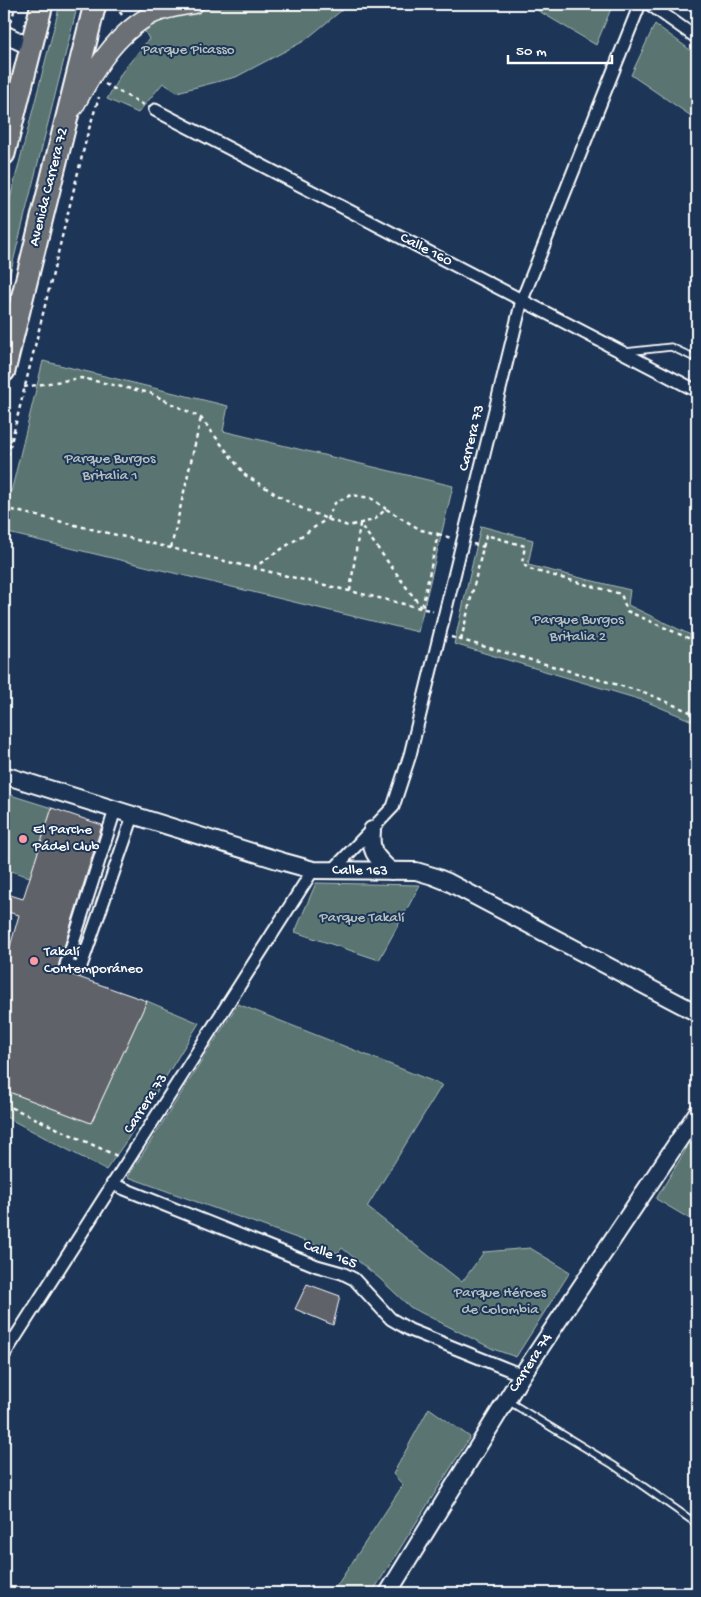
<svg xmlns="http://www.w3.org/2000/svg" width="701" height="1597" viewBox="0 0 701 1597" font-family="'Gochi Hand',sans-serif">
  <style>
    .green { fill: #5a7471; stroke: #acbab8 }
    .building { fill: #60626a; stroke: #fff }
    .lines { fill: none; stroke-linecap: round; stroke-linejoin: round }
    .lane-casing { stroke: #fff; stroke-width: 9 }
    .street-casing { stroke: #fff; stroke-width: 15 }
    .secondary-casing { stroke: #fff; stroke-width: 20 }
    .primary-casing { stroke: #fff; stroke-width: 21 }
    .highway-casing { stroke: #fff; stroke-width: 25 }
    .path { stroke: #fff; stroke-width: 2.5; stroke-dasharray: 4 4; stroke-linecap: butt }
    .lane { stroke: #1d3557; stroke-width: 5.5 }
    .street { stroke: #1d3557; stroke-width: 11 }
    .secondary { stroke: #1d3557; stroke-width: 16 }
    .primary { stroke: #6b6f75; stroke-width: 18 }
    .highway { stroke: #6b6f75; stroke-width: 21 }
    .poi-dot { fill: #ff9aa2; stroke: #1d3557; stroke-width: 2 }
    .labels { text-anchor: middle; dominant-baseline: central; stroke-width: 4; stroke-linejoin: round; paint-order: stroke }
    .park-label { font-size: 15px; fill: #b5c0bf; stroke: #1d3557 }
    .street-label { font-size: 15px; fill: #fff; stroke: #1d3557 }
    .poi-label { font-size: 15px; fill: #fff; stroke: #1d3557; text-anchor: start }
  </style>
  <rect width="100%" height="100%" fill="#1d3557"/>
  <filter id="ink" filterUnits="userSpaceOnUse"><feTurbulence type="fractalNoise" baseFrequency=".02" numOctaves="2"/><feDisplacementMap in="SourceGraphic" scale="10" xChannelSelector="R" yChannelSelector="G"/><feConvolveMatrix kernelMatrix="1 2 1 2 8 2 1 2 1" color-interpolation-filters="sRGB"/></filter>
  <g filter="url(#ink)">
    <g class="green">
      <path d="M60,4H78L4,298V222Z"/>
      <path d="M234,4H347L342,10L304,41L236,77L177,92L163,83L138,113L107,99L122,72L149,39L143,28L174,14Z"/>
      <path d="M527,4H613L596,45Z"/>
      <path d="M655,24L697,55V120L631,75Z"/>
      <path d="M43,361L228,406L223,431L453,486L418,632L4,532V521Z"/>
      <path d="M481,526L533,540L528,565L630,590L628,605L697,638V723L645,701L454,644Z"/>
      <path d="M4,793L52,808L30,877L4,869Z"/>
      <path d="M316,883L420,885L379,960L295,932Z"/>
      <path d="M147,1001L199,1023L127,1140L106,1170L4,1116V1090L91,1123Z"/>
      <path d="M238,1004L442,1085L367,1207L462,1282L484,1252L530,1248L570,1272L516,1357L493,1349L410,1307L379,1278L342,1248L338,1253L128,1177Z"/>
      <path d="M697,1131V1219L695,1222L656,1199Z"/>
      <path d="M429,1408L470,1437L372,1593H332L403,1485L393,1474Z"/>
    </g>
    <g class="building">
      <path d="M52,808L102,825L59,963L58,970L147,1001L91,1123L4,1090V968L19,915L4,911V893L23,899Z"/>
      <path d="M307,1284L340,1296L333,1325L295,1309Z"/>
    </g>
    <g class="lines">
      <defs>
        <g id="lane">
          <path d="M625,352L671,347L697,359"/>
          <path d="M508,1401L613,1465L697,1524"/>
        </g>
        <g id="street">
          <path d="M649,4L697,38"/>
          <path d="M155,110L697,391"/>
          <path d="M115,810L66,965L80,969L133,816"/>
          <path d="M333,870L393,807L410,755L522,300L640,4"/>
          <path d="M112,1184L317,1266L342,1273L354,1279L391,1319L410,1330L522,1375"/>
          <path d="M4,1355L313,870"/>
        </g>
        <g id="secondary">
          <path d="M4,34L31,47"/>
          <path d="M4,775L284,862L313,870L416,871L433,876L448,882L697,1013"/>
          <path d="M372,830C370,853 375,856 391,871"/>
          <path d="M388,1593L522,1375L697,1113"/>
        </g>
        <path id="primary" d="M74,107C93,72 115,33 153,14C166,8 180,6 194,4"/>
        <g id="highway">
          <path d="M4,154L42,4"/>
          <path d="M4,371L95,4"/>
        </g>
      </defs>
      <use href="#lane" class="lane-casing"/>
      <use href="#street" class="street-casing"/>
      <use href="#secondary" class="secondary-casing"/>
      <use href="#primary" class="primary-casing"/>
      <use href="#highway" class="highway-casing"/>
      <g class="path">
        <path d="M120,4L119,11L123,16"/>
        <path d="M11,22L16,4"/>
        <path d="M105,84L144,105"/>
        <path d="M24,387L81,378L150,393L201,418L245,475L292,504L327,519L348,526L374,520L386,509L421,530L438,534L422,608"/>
        <path d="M4,471L88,132L99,97"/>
        <path d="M4,508L433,611"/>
        <path d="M438,534L451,538"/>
        <path d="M473,544L484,547"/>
        <path d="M171,548L201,418"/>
        <path d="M253,568L327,519L335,503L351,495L371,498L386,509"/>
        <path d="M350,591L360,524L421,607"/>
        <path d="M451,637L646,693L697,715"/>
        <path d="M461,640L486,535L525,546L522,563L529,569L621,594L627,611L697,642"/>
        <path d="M4,1104L117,1156"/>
      </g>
      <use href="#lane" class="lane"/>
      <use href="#street" class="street"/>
      <use href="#secondary" class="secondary"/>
      <use href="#primary" class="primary"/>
      <use href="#highway" class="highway"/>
    </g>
  </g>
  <g class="poi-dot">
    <circle cx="23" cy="839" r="5"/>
    <circle cx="34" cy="961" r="5"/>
  </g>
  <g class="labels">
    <g class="park-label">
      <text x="188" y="50">Parque Picasso</text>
      <text x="110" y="459">Parque Burgos<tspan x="110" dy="17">Britalia 1</tspan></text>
      <text x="578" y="620">Parque Burgos<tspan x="578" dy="17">Britalia 2</tspan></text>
      <text x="362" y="918">Parque Takalí</text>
      <text x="500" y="1293">Parque Héroes<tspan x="500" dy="17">de Colombia</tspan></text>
    </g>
    <g class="street-label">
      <text transform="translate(49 187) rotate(-76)">Avenida Carrera 72</text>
      <text transform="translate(426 250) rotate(27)">Calle 160</text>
      <text transform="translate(472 438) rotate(-76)">Carrera 73</text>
      <text transform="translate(360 871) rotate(1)">Calle 163</text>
      <text transform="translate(146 1104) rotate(-57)">Carrera 73</text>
      <text transform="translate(330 1255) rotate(21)">Calle 165</text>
      <text transform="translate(531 1363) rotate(-57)">Carrera 74</text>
    </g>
    <g class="poi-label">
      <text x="33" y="830">El Parche<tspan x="33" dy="17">Pádel Club</tspan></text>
      <text x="44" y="952">Takalí<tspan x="44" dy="17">Contemporáneo</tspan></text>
    </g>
  </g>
  <rect width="701" height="1597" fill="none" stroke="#1d3557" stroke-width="20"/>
  <rect x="10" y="10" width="681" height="1577" fill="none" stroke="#fff" stroke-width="2" filter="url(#ink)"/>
  <path d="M508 55v8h104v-8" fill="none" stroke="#ffffff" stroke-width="2.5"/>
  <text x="516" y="55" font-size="15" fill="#ffffff" stroke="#1d3557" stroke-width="4" paint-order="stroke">50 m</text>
</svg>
